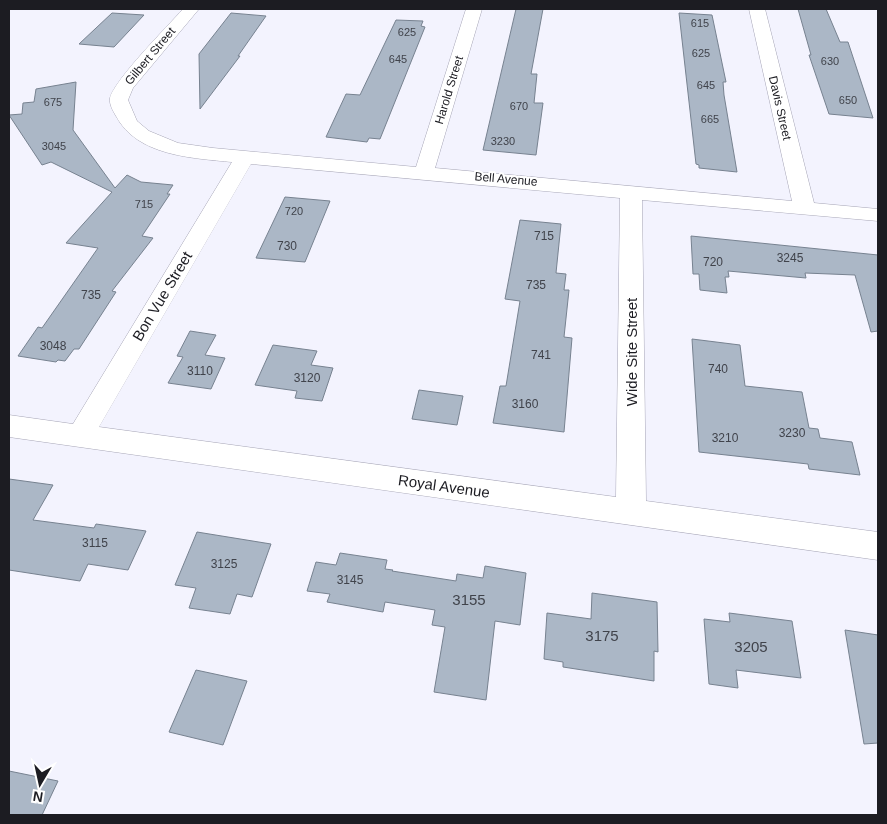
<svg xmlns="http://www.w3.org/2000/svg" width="887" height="824" viewBox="0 0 887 824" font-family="Helvetica,sans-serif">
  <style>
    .building { fill: #abb7c6; stroke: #778290 }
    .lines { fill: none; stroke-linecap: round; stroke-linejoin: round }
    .minor-casing { stroke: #a6a5b6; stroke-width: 1 }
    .minor { fill: #fff; fill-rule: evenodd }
    .labels { text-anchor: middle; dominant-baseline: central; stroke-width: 4; stroke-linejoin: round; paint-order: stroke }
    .far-number-label { font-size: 11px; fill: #40434b }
    .far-street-label { font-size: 12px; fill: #1c1c22; stroke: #fff }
    .number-label { font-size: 12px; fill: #40434b }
    .street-label { font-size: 15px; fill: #1c1c22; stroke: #fff }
    .near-number-label { font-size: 15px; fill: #40434b }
  </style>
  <rect width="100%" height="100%" fill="#f3f3fe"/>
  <g class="building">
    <path d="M516,9H543L531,74H537L534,103H543L536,155L483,150Z"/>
    <path d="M798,9H826L840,42H848L873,118L829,114L809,55H811Z"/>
    <path d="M112,13L144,15L114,47L79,44Z"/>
    <path d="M231,13L266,16L238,56H240L200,109L199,54Z"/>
    <path d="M679,13L712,15L726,82H723L724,95L737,172L699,168V165L696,164Z"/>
    <path d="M396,20L423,21L421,26L425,27L380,139L369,138L367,142L326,137L346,94L360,95Z"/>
    <path d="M76,82L73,130L115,188L127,175L141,182L173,185L167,194H170L142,236L153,238L112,291L116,292L79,349H74L65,361L58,360L56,362L18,356L38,327L42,328L98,248L66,243L112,192L51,162L42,165L9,115L22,114L23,103L34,102L36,89Z"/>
    <path d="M285,197L330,201L305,262L256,258Z"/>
    <path d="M520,220L561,224L556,273L566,274L564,290H569L564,337L572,338L564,432L493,423L500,386H506L520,301L505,299Z"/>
    <path d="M691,236L878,255V331L871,332L855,275L805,273L806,278L728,271L729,277H725L727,293L700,290L699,274H693Z"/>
    <path d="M190,331L216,335L205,355L225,358L211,389L168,383L183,357L177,356Z"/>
    <path d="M692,339L740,345L745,386L802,392L809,428L818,429L820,438L852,442L860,475L809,469L808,464L699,452Z"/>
    <path d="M273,345L317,351L311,365L333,368L322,401L295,398L297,391L255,385Z"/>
    <path d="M419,390L463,396L457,425L412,419Z"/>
    <path d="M9,479L53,485L33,520L94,528L96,524L146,531L128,570L88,564L80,581L9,570Z"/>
    <path d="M197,532L271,544L252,597L237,594L230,614L189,608L196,588L175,585Z"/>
    <path d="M340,553L387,560L385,569L393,570L392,571L456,581L457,574L483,578L485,566L526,573L520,625L495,621L486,700L434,692L445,627L432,625L435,610L385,602L383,612L327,602L330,594L307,591L316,562L336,565Z"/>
    <path d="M592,593L657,602L658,652L654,651V681L563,667V662L544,659L547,613L591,619Z"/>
    <path d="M729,613L792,621L801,678L736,670L738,688L709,684L704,619L730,622Z"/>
    <path d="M845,630L878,635V743L864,744Z"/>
    <path d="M196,670L247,681L223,745L169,732Z"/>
    <path d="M9,771L58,781L42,815H9Z"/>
  </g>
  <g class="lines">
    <defs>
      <path id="minor" d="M183,9H199L133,88L128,100L137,121L149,131L178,143L213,148L416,167L466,9H482L435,168L792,201L749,9H765L814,203L878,209V221L642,200L646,501L878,532V560L9,437V415L73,424L232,162C192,158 137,156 116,116C113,111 109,104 110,98C115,79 167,27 183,9ZM251,164L620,198L616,497L99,427Z"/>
    </defs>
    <use href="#minor" class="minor-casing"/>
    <use href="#minor" class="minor"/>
  </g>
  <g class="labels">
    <g class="far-number-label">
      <text x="700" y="23">615</text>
      <text x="407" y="32">625</text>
      <text x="701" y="53">625</text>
      <text x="398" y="59">645</text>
      <text x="830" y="61">630</text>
      <text x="706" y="85">645</text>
      <text x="848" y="100">650</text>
      <text x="53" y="102">675</text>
      <text x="519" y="106">670</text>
      <text x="710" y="119">665</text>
      <text x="503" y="141">3230</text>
      <text x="54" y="146">3045</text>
      <text x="144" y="204">715</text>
      <text x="294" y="211">720</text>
    </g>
    <g class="far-street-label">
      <text transform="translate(150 56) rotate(-50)">Gilbert Street</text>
      <text transform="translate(449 90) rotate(-73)">Harold Street</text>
      <text transform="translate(780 108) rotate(77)">Davis Street</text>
      <text transform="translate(506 179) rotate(5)">Bell Avenue</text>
    </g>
    <g class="number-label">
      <text x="544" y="236">715</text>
      <text x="287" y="246">730</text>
      <text x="790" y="258">3245</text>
      <text x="713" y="262">720</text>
      <text x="536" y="285">735</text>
      <text x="91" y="295">735</text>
      <text x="53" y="346">3048</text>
      <text x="541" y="355">741</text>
      <text x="718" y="369">740</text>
      <text x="200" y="371">3110</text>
      <text x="307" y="378">3120</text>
      <text x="525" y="404">3160</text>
      <text x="792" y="433">3230</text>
      <text x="725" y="438">3210</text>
      <text x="95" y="543">3115</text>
      <text x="224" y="564">3125</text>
      <text x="350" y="580">3145</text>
    </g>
    <g class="street-label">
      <text transform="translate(162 296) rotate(-59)">Bon Vue Street</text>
      <text transform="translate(631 352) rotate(-90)">Wide Site Street</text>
      <text transform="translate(444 486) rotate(8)">Royal Avenue</text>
    </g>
    <g class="near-number-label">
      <text x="469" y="599">3155</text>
      <text x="602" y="635">3175</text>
      <text x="751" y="646">3205</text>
    </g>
  </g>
  <rect width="887" height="824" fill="none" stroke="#1c1c22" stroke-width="20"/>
  <g transform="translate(40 784) rotate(189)" stroke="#ffffff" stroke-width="4" paint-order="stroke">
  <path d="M0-4L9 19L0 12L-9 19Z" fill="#1c1c22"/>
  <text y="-8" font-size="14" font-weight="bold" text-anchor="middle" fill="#1c1c22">N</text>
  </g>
</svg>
